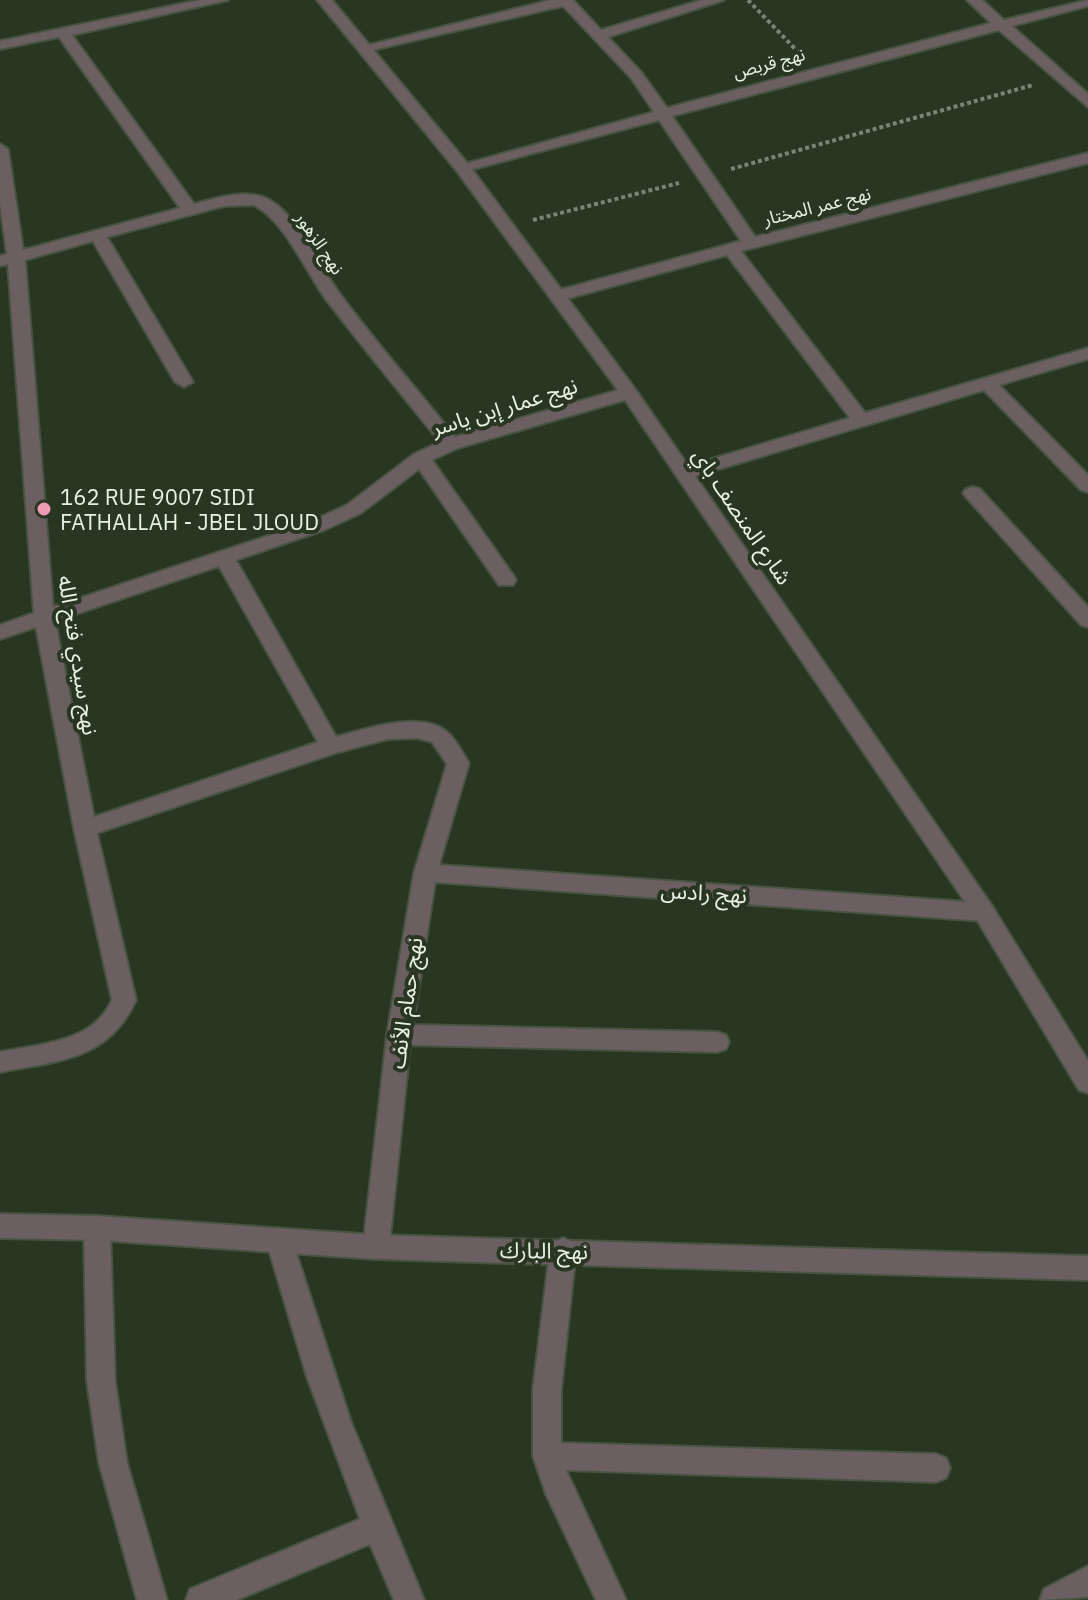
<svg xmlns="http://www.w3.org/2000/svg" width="1088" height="1600" viewBox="0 0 1088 1600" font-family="'IBM Plex Sans','Noto Sans Arabic',sans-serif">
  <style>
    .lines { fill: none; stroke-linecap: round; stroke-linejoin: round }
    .minor-casing { stroke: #475441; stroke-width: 4 }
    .tertiary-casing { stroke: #475441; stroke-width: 4 }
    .path { stroke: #7a8574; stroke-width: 4; stroke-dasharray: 4 3; stroke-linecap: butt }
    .minor { fill: #6c5f62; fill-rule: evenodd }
    .tertiary { fill: #6c5f62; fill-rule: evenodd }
    .poi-dot { fill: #f09ab5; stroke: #283622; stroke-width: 3 }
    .labels { text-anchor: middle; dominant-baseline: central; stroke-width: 8; stroke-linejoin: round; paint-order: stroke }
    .far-street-label { font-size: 18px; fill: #e8f1e4; stroke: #283622 }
    .street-label { font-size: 22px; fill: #e8f1e4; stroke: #283622 }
    .poi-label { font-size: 22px; fill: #e8f1e4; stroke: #283622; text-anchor: start }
  </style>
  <rect width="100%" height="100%" fill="#283622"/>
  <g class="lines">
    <defs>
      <g id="minor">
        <path d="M200,0H228L72,35L194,204C217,198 249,187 271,201C299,218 320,268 340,294C376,343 417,389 455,437L629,387L638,393L635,397L458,448L432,460L513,575L516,580L513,585H499L419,469L361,513L324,530L236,560L336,737C365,729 422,710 447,732C456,739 463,754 469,763L439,865L984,903L992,906L996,912L992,918L984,921L435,882L413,1025L717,1032L726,1035L729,1042L726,1049L717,1052L410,1045L389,1247L385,1255L376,1259L367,1255L363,1247L387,1035L414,873L447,764L432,742L417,738L388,739L335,753L97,833L136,1000C109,1060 58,1061 0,1072V1052C40,1044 93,1043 112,1000L74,829L36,627L0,639V625L34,613L8,264L0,266V256L7,254L0,204V144L8,149L23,250L180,208L59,37L0,49V41ZM253,205C284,218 307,275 328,302C364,349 402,395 440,442L414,454L347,505L310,522L53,607L25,260L93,241L175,382L184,387L193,382L107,237L224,206ZM219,566L318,742L94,817L55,621Z"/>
        <path d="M551,0H573L601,30L702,0H724L608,37L641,72L667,108L991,23L967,0H982L1004,20L1088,0V6L1012,26L1088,94V107L999,30L672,116L755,237L1088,153V163L741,251L865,413L1088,348V359L999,385L1088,475V492L1081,490L984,390L692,477H678L676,473L678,469L850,418L727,255L558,301L549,296L552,292L741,241L659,120L462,172L454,167L654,112L631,78L563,6L364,52L357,48Z"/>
        <path d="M973,487L980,489L1088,607V627L1081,625L966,497L963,493L966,489Z"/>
        <path d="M97,1216L106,1220L110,1228L115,1381L127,1463L167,1600H137L99,1463L87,1381L84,1228L88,1220Z"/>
        <path d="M279,1228L288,1232L292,1240L351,1422L424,1600H394L370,1544L237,1600H186L190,1589L360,1519L307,1377L266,1240L270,1232Z"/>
        <path d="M563,1238L572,1242L576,1250L561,1390V1443L936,1454L946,1458L950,1468L946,1478L936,1482L566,1470L626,1600H596L546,1494L533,1456V1390L550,1250L554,1242Z"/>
        <path d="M1088,1566V1597L1040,1600L1044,1589Z"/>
      </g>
      <g id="tertiary">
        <path d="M317,0H332L468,164L635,389L992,906L1088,1061V1093L1079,1090L976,918L623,397L456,170Z"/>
        <path d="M0,1214L97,1216L376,1235L1088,1256V1280L376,1259L97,1240L0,1238Z"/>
      </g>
    </defs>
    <use href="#minor" class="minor-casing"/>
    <use href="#tertiary" class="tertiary-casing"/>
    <g class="path">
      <path d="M748,0L800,54"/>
      <path d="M731,169L1033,85"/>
      <path d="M533,220L679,183"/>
    </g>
    <use href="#minor" class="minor"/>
    <use href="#tertiary" class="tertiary"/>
  </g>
  <circle class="poi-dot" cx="44" cy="509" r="8"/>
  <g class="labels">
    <g class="far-street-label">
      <text transform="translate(769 63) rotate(-15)">نهج قربص</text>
      <text transform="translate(817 206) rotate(-14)">نهج عمر المختار</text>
      <text transform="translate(320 243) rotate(56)">نهج الزهور</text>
    </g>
    <g class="street-label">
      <text transform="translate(504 406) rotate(-17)">نهج عمار إبن ياسر</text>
      <text transform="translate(743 516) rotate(56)">شارع المنصف باي</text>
      <text transform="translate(79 655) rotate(81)">نهج سيدي فتح الله</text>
      <text transform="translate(704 892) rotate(4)">نهج رادس</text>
      <text transform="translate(405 1003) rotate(-82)">نهج حمام الأنف</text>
      <text transform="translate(544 1250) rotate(1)">نهج البارك</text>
    </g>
    <g class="poi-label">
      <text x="60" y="496">162 RUE 9007 SIDI<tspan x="60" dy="25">FATHALLAH - JBEL JLOUD</tspan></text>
    </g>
  </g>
</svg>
